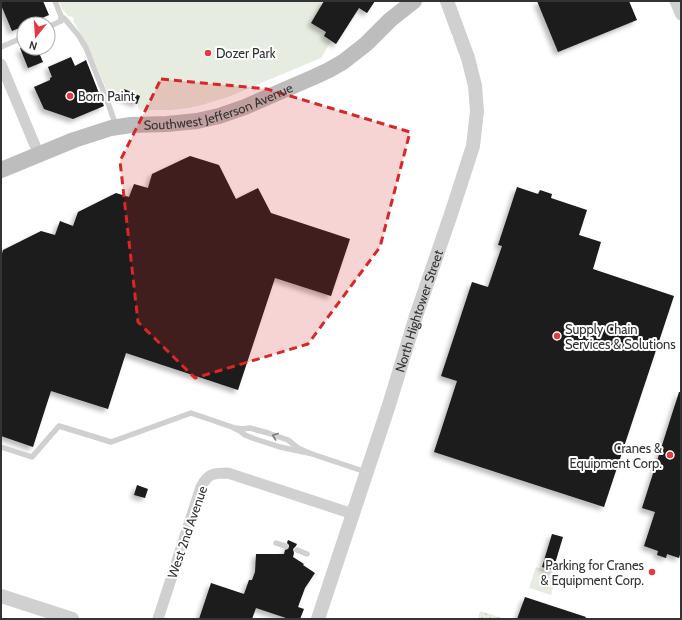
<svg xmlns="http://www.w3.org/2000/svg" width="682" height="620" viewBox="0 0 682 620" font-family="Cabin,sans-serif">
  <style>
    .park { fill: #e6ecdf }
    .garden { fill: url(#garden-dots) }
    .building { fill: #1a1a1a; filter: url(#shadow) }
    .lines { fill: none; stroke-linecap: round; stroke-linejoin: round }
    .service { stroke: #d0d0d0; stroke-width: 5.5 }
    .minor { stroke: #d0d0d0; stroke-width: 11 }
    .tertiary { stroke: #d0d0d0; stroke-width: 14 }
    .secondary { stroke: #bdbdbd; stroke-width: 16 }
    .oneway { stroke: #7a7a7a }
    .marked { fill: #d62828; fill-opacity: 0.2; stroke: #d62828; stroke-width: 3; stroke-dasharray: 8 5; stroke-linejoin: round }
    .poi-dot { fill: #e63946; stroke: #fff; stroke-width: 1.5 }
    .labels { text-anchor: middle; dominant-baseline: central; stroke-width: 4; stroke-linejoin: round; paint-order: stroke }
    .poi-label { font-size: 13px; fill: #333; stroke: #fff; text-anchor: start }
    .street-label { font-size: 13px; fill: #333; stroke: #fff }
  </style>
  <defs>
    <pattern id="garden-dots" width="8" height="8" patternUnits="userSpaceOnUse"><rect width="8" height="8" fill="#e6ecdf"/><path d="M2 2h.1M6 6h.1" fill="none" stroke="#c6cbc0" stroke-width="1.8" stroke-linecap="round"/></pattern>
    <filter id="shadow"><feDropShadow dx="-3.5" dy="3.5" stdDeviation="2" flood-color="#0004"/></filter>
  </defs>
  <rect width="100%" height="100%" fill="#fff"/>
  <g class="park">
    <path d="M59,1H375L367,13L359,8L336,44L331,41L321,58L228,97L202,105L188,108L171,110H139L137,103L107,91C97,67 88,43 73,21L74,19L71,16L69,17L62,9Z"/>
    <path d="M536,567L557,574L551,595L529,588Z"/>
  </g>
  <path class="garden" d="M480,611L505,619H478Z"/>
  <g class="building">
    <path d="M1,1H43L49,15L28,24H24V26L12,31L1,5Z"/>
    <path d="M324,1H375L367,13L359,8L336,44L324,36L326,32L311,23Z"/>
    <path d="M537,1H629L637,20L558,52Z"/>
    <path d="M20,48H37L43,62L28,68Z"/>
    <path d="M71,57L75,66L86,60L104,106L73,119L44,109L34,87L50,80V78L52,77L48,67Z"/>
    <path d="M124,89L140,96L137,104L120,97Z"/>
    <path d="M190,156L219,165L236,199L258,188L271,213L350,239L331,296L275,278L238,390L126,353L108,409L51,391L33,447L1,436V257L3,250L41,231L55,235L60,221L73,226L78,212L116,193L129,197L134,184L148,188L152,174Z"/>
    <path d="M517,187L538,194L540,190L552,194L551,198L587,210L579,235L601,242L593,269L674,296L604,507L434,452L457,381L441,376L472,282L488,287L502,246L498,245Z"/>
    <path d="M679,392H681V551L679,558L667,554L666,558L657,555L658,551L644,546L655,512L642,508Z"/>
    <path d="M137,485L148,489L145,498L134,495Z"/>
    <path d="M552,534L563,537L553,570L542,567Z"/>
    <path d="M288,540L297,544L296,546L293,549L294,553L293,557L304,564L303,565L315,573L305,588L298,607L304,609L300,619H289L256,608L252,619H199L211,583L244,594L249,580H252L255,572L256,554H284L285,550L288,549L289,547V545L287,543Z"/>
    <path d="M525,597L586,617L585,619H517Z"/>
  </g>
  <g class="lines">
    <g class="service">
      <path d="M61,19L64,18L79,36L86,48L107,100L116,126"/>
      <path d="M48,27L61,21V16L55,1"/>
      <path d="M1,47L24,37"/>
      <path d="M236,428L241,429L250,428L268,433L288,440L298,448L309,453L366,472"/>
      <path d="M1,447L32,457L59,426L111,442L191,413L232,427L240,431L245,435L255,439L280,447L309,453"/>
      <path d="M276,543L285,546"/>
      <path d="M297,550L307,554"/>
    </g>
    <g class="minor">
      <path d="M675,1L681,15"/>
      <path d="M1,64L39,155"/>
      <path d="M158,619L201,487C208,473 214,473 228,473L353,514"/>
    </g>
    <g class="tertiary">
      <path d="M1,596L72,619"/>
      <path id="s1" d="M318,619L389,405L416,316L451,214L473,146L477,111L475,86L468,58L447,1"/>
    </g>
    <path class="secondary" id="s2" d="M1,170L74,140L111,128L131,125L167,124L197,121L219,116L245,107L314,77L329,70L343,62L366,44L390,20L414,1"/>
  </g>
  <defs><path id="oneway-chevron" d="M-2-3.5L2.5 0L-2 3.5" fill="none" stroke-width="1.6" stroke-linecap="round" stroke-linejoin="round"/></defs>
  <use class="oneway" href="#oneway-chevron" transform="translate(275 436) rotate(-160)"/>
  <path class="marked" d="M161,79L267,89L410,132L380,247L308,344L195,378L138,322L120,161Z"/>
  <g class="poi-dot">
    <circle cx="208" cy="53" r="4"/>
    <circle cx="70" cy="96" r="4"/>
    <circle cx="557" cy="336" r="4"/>
    <circle cx="670" cy="455" r="4"/>
    <circle cx="652" cy="572" r="4"/>
  </g>
  <g class="labels">
    <g class="poi-label">
      <text x="216" y="53">Dozer Park</text>
      <text x="78" y="96">Born Paint</text>
      <text x="565" y="329">Supply Chain<tspan x="565" dy="15">Services &amp; Solutions</tspan></text>
      <text x="662" y="448" text-anchor="end">Cranes &amp;<tspan x="662" dy="15">Equipment Corp.</tspan></text>
      <text x="644" y="565" text-anchor="end">Parking for Cranes<tspan x="644" dy="15">&amp; Equipment Corp.</tspan></text>
    </g>
    <g class="street-label">
      <text stroke="none"><textPath href="#s2" startOffset="228">Southwest Jefferson Avenue</textPath></text>
      <text stroke="none"><textPath href="#s1" startOffset="324">North Hightower Street</textPath></text>
      <text transform="translate(187 532) rotate(-71)">West 2nd Avenue</text>
    </g>
  </g>
  <rect width="682" height="620" fill="none" stroke="#333333" stroke-width="4"/>
  <g transform="translate(36 36) rotate(197)"><circle r="19" fill="#ffffff" stroke="#adadad"/>
  <path d="M0-3L7 15L0 10L-7 15Z" fill="#e63946"/>
  <text y="-6" font-size="11" font-weight="bold" text-anchor="middle" fill="#333333">N</text>
  </g>
</svg>
